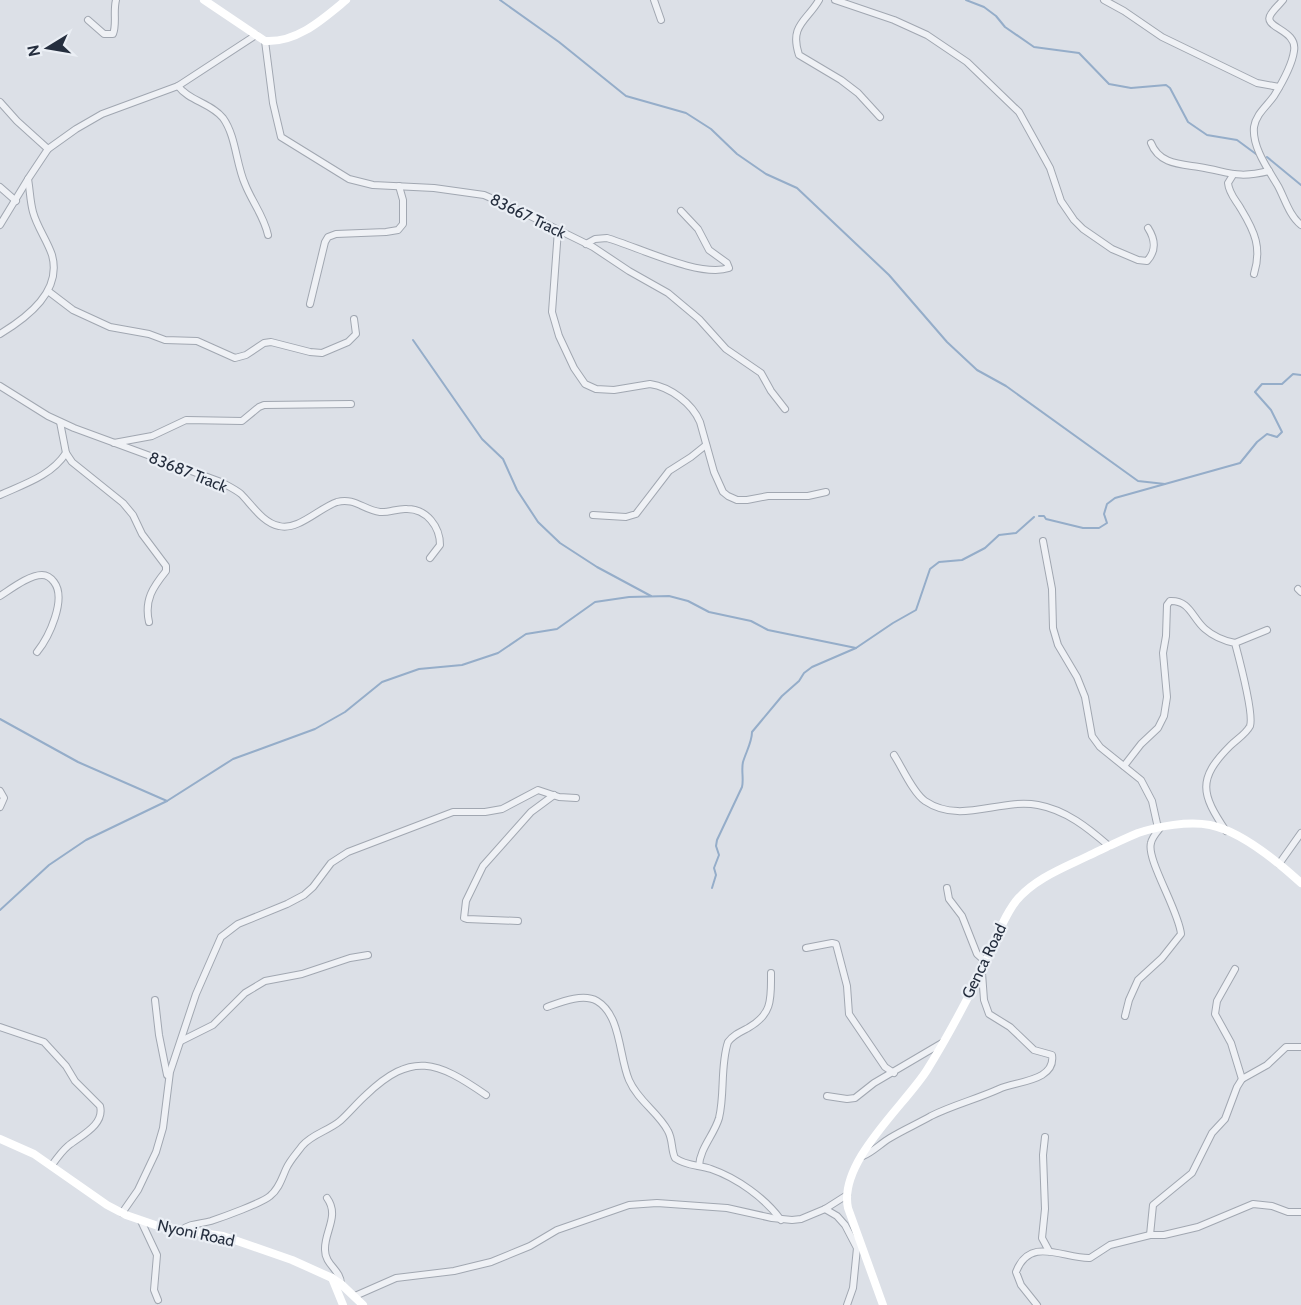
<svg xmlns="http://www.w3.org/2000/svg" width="1301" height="1305" viewBox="0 0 1301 1305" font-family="Cabin,sans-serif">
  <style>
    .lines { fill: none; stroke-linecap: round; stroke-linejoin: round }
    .stream { stroke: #95adc9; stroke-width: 2 }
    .street-casing { stroke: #a1a7b1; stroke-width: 8 }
    .street { stroke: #eff1f5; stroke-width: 6 }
    .secondary { stroke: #fff; stroke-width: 8 }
    .labels { text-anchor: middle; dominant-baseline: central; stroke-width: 4.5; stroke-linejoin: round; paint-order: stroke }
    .street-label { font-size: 16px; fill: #252e3e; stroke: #ebeff5 }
  </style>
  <rect width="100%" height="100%" fill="#dce0e7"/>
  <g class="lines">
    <g class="stream">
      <path d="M500,0L559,42L626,96L686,113L711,129L737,154L766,174L797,188L889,275L947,342L977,370L1006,386L1138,481L1165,484"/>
      <path d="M966,0L984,7L996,16L1005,27L1034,47L1079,53L1109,84L1131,88L1166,85L1170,88L1188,122L1207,135L1237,140L1256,154"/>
      <path d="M1267,157L1301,185"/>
      <path d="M413,340L482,439L503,459L517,490L538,522L560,543L597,567L651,596"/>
      <path d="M1039,516H1044L1046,519L1083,528H1099L1107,523L1104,514L1107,504L1115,498L1240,463L1257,442L1267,434L1277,437L1282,432L1271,410L1255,392L1262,384H1282L1293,374L1301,375"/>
      <path d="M0,719L78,762L167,801L233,759L315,729L345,712L382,682L419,669L462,665L498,653L526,634L557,629L595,602L629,597L669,596L688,601L709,612L751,621L768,630L856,648"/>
      <path d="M712,888L716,875L714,868L719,855L716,846L717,840L742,787C744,779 741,770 743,762C746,752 752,742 752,732L782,696L799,681L804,673L812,667L856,648L893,623L916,610L930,569L939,562L962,560L985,548L999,535L1016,533L1034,517"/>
      <path d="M0,910L49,865L86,840L167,801"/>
    </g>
    <defs>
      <g id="street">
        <path d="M654,0L661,20"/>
        <path d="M819,0C807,21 789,25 799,55L841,80L858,93L880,117"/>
        <path d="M835,0L894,20L927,35L967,62L1019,112L1050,168L1061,201L1074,220L1083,229L1112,249L1138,260L1147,261C1157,250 1155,239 1148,228"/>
        <path d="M1104,0L1124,11L1162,37L1257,83L1279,87"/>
        <path d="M1283,0C1279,5 1274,9 1271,14C1261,28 1298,29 1294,51C1292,66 1282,83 1274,96C1267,106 1256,114 1254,127C1252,147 1268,169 1278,186C1285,199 1289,215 1301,225"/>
        <path d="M88,20L104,34H113C117,24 113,12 116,0"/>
        <path d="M265,41L273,103L281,137L349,179L373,185L434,188L484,195L514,208L593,247L629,271L668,293L699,319L726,349L761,373L771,391L785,409"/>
        <path d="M178,86C189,101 211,103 223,118C236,136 236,164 245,184C252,202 264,216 268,235"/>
        <path d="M0,102L17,121L48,149"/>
        <path d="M1151,143C1159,164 1180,164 1199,167C1230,172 1236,179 1269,171"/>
        <path d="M1233,175L1228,183C1229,194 1236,200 1241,209C1255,232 1262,248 1254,274"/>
        <path d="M0,187L16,201"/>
        <path d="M0,225L28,179"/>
        <path d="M558,230L552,312L559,336L574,368L585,384L596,389L614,390L650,384C670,387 692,403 700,422L714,472L723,492L728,496L737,500H747L768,496H808L826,492"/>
        <path d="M586,244L595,239L607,238C638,247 700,278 729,268L727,263L709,250L698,229L681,211"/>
        <path d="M48,291L73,310L110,327L149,334L165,340L197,341L235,358L246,355L264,343L271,342L310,352L322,353L348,342L356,334L354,319"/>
        <path d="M310,304L325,242L328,237L336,234L386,232L398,230L403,224V200L399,186"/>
        <path d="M0,334C28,317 62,291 52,255C47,240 37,227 33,212C30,201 30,190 28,179L48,149L76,129L102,114L178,86L256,35"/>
        <path d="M0,386L48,416L74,428L221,482C228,486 235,489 241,494C252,505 263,523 279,526C298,531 319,508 337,502C354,497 364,510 380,512C389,513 398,508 407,509C427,509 440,527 440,545L430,558"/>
        <path d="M60,422L66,453L72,462L123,503L133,515L142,534L166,566V571C153,587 144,600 149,622"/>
        <path d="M114,443L152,436L186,420L242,421L259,407L264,405L351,404"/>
        <path d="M0,495C24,484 51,476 66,453"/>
        <path d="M593,515L626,517L636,514L669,471L691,457L706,445"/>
        <path d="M1043,541L1052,589L1053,628L1058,645L1077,677L1085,697L1092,736L1100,747L1141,780L1152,801L1158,828"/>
        <path d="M1298,589L1301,592"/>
        <path d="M0,596C11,589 29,575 42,575C48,575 51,578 54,582C67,599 49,637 37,652"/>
        <path d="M1235,643L1267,630"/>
        <path d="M894,755C902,767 913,793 925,801C961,825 999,798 1038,805C1066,810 1088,828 1109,846"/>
        <path d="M1124,766L1141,744L1158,728L1164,716L1167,697L1163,653L1166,636L1167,605L1170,601C1190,600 1192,618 1205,629C1213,636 1225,641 1235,643C1239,658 1254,714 1250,726C1246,734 1237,739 1230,746C1197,779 1201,794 1226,831"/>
        <path d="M0,791L4,798L0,807"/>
        <path d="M1279,864L1301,833"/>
        <path d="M947,888L949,899L962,916L977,954L986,962"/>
        <path d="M518,921L467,919L464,918L466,901L483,866L531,812L554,795"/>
        <path d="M806,948L832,943L836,944L847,986L849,1014L885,1067L894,1073"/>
        <path d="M1235,969L1217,1001L1215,1014L1231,1043L1242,1079"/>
        <path d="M155,1000L159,1035L167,1075"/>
        <path d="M547,1007C561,1002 583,993 597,1001C621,1015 619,1057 629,1080C638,1101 658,1112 668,1131C673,1140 671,1150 675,1158C686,1166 699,1165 711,1169C737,1178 765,1198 781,1220"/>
        <path d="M1125,1016L1129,1000L1138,980L1162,958L1181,934C1179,911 1146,859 1151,843C1152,837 1157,832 1161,827"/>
        <path d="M0,1027L44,1042L66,1066L75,1081L100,1106C105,1125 80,1136 68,1146C62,1151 57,1158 52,1165"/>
        <path d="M181,1041L213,1025L245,993L265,981L302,974L350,958L368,955"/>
        <path d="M827,1096L847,1099L855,1098L874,1083L942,1043"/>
        <path d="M1045,1137L1043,1155L1045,1209L1042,1238L1049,1251"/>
        <path d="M863,1156C873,1152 880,1144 890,1138C903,1130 917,1124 931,1116C953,1105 977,1099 999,1089C1017,1081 1056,1081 1052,1055L1034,1050L1010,1027L989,1014L984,1000L982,973"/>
        <path d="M699,1166C700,1148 714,1135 719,1118C725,1094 720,1066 728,1042C733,1035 740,1032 748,1028C773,1014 771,998 771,973"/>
        <path d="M327,1198C340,1216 324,1232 325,1250C325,1265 341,1270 341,1284"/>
        <path d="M825,1209L837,1216L845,1225L857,1248L853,1288L847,1305"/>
        <path d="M122,1213L138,1190L156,1152L163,1128L170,1072L196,994L221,937L238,924L287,904L304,895L313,887L331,863L348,852L453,812H485L502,809L538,790L559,797L576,798"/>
        <path d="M141,1221L157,1255L154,1290L158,1300"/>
        <path d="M182,1230C190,1223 201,1224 211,1221C223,1217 262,1203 270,1196C279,1189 282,1178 286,1169C290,1160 297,1153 302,1146C312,1134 328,1131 340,1121C349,1113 357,1103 366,1095C412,1051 437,1061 486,1095"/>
        <path d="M1150,1235L1153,1205L1192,1173L1212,1133L1225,1119L1237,1087L1242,1079L1267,1065L1286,1047H1301"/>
        <path d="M355,1296L396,1278L454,1271L491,1262L530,1246L557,1230L629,1205L657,1203L727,1208L772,1218L792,1220L801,1219L825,1209L847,1195"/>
        <path d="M1037,1305L1021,1285L1016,1272C1030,1235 1064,1259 1090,1258L1110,1245L1150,1235H1164L1198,1227L1253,1204L1272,1206L1288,1212H1301"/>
      </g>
    </defs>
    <use href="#street" class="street-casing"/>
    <use href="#street" class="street"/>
    <g class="secondary">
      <path d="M204,0L265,41C297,43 323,19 346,0"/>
      <path d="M0,1139L34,1154L107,1205L126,1215L161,1227L223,1236L292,1260L332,1278L341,1284L363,1305"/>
      <path d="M332,1278L343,1305"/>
      <path d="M883,1305L848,1208C838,1162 905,1105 927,1070C947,1038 967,1000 984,966C994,945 1001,921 1016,901C1034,879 1063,868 1088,856C1105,848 1121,840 1138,833C1159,826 1188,821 1210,825C1240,831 1278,862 1301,883"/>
    </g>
  </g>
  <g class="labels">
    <g class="street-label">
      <text transform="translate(528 216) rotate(26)">83667 Track</text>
      <text transform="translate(188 472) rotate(22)">83687 Track</text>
      <text transform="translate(984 961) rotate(-64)">Genca Road</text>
      <text transform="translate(196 1233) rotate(12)">Nyoni Road</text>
    </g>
  </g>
  <g transform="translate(48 48) rotate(259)" stroke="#ebeff5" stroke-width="4.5" paint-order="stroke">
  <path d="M0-4.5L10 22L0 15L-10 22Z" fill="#252e3e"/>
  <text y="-9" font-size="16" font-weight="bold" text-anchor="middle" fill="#252e3e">N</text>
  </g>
</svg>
